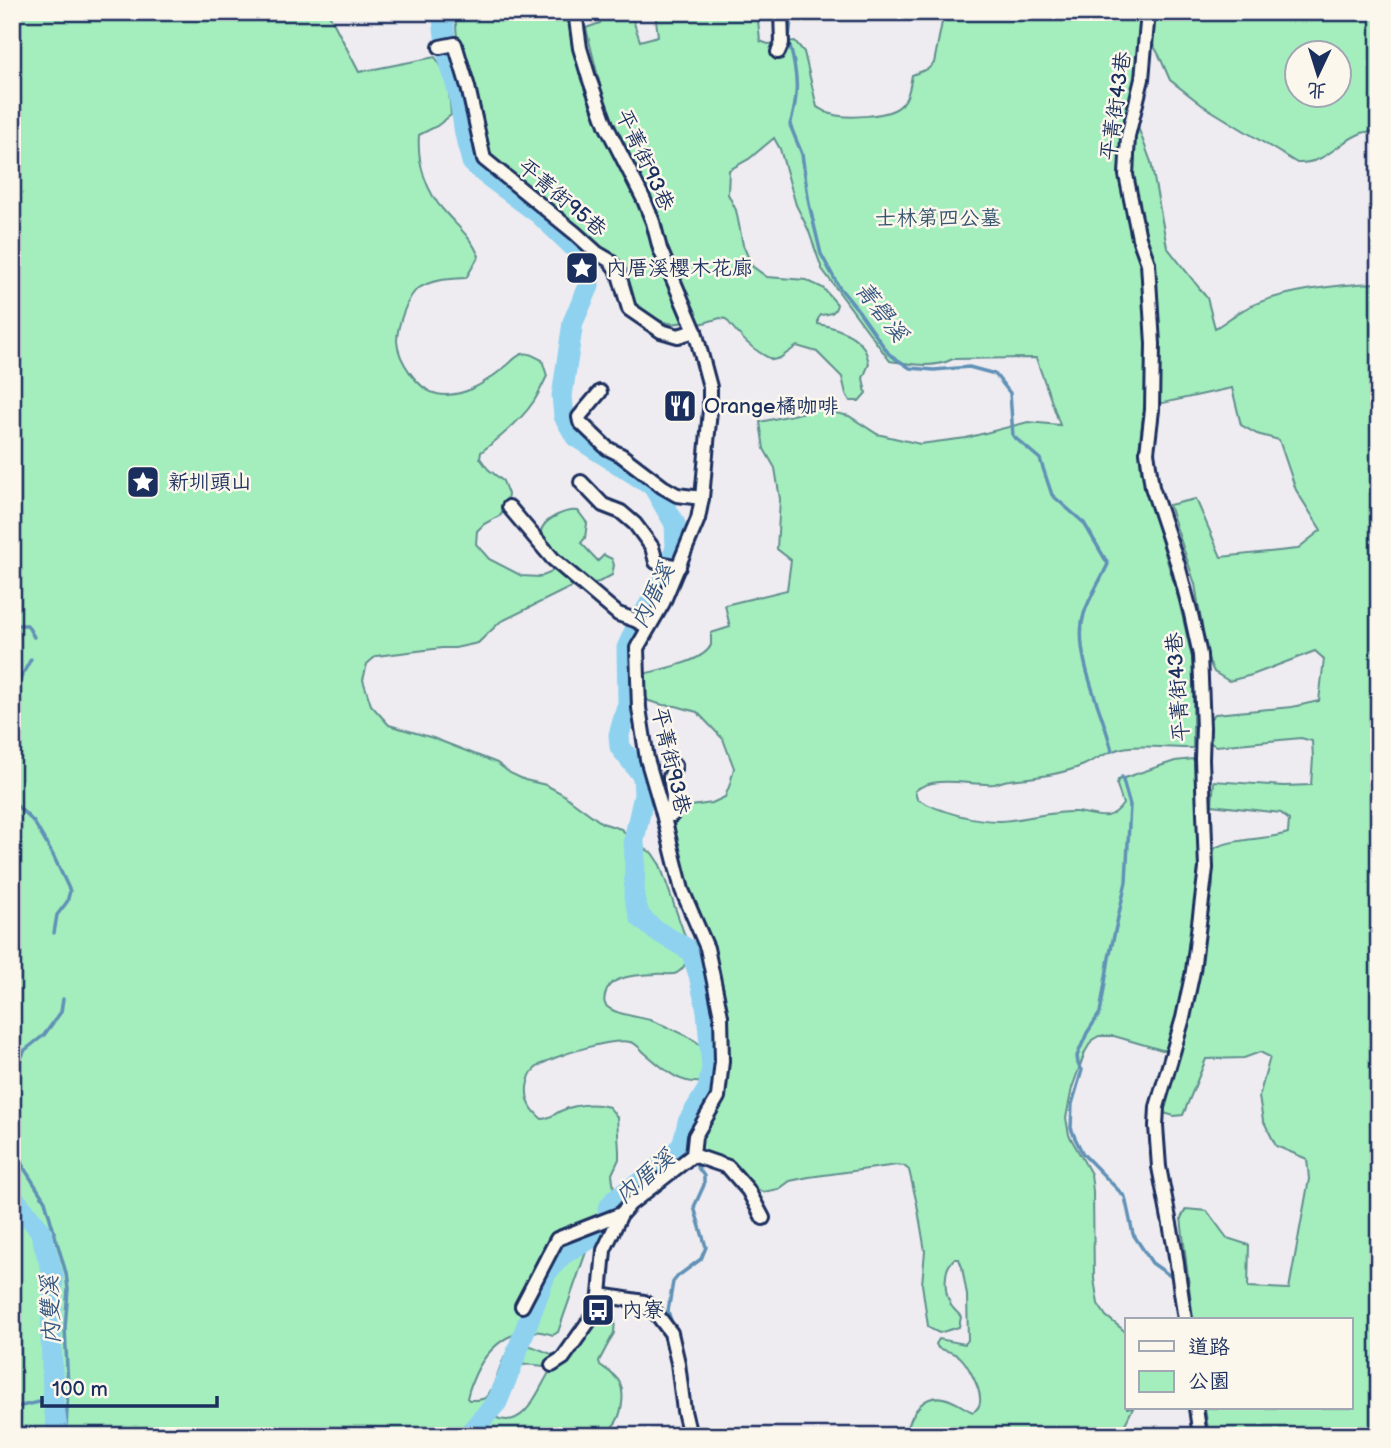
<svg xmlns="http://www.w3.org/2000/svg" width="1391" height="1448" viewBox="0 0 1391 1448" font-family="'Balsamiq Sans','LXGW WenKai TC',sans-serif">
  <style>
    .green { fill: #a4eebd; stroke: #608e8e; stroke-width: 2; fill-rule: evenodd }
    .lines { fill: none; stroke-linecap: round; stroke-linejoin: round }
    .stream { stroke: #6191b6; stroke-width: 3.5 }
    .river { stroke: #8fd2f0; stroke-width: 21 }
    .minor-casing { stroke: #1b2f5e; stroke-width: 18 }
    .minor { stroke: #fbf7ec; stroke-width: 12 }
    .labels { text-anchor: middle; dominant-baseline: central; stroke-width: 5; stroke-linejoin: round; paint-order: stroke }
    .street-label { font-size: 21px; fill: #1b2f5e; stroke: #fbf7ec }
    .park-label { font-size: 21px; fill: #365571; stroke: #fbf7ec }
    .poi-label { font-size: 21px; fill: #1b2f5e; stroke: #fbf7ec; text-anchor: start }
    .water-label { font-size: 23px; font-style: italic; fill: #385882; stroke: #fbf7ec }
  </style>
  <rect width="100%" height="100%" fill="#eeecf0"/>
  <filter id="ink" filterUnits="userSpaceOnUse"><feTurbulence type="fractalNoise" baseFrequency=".0143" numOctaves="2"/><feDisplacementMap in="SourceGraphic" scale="14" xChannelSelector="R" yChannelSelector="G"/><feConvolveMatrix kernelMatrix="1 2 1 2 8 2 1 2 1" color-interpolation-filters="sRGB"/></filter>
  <g filter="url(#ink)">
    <g class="green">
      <path d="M12,12H328L359,72L435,57C450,76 449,92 451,115L437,126L419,135C417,163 426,192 445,212C458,227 471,237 479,256L466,278C450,279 433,279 419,288C407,295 397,328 397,341C398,360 418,390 437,394C463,399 486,382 505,367C510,363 516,356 522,354C530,352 535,357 542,360L547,376C543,384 539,393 534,401C520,422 500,438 481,452L480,458L488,469L503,481L508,494L507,501L501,515L484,524L477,531L476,544L489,559L522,576L540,577L550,573L560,558C555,547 545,541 541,530C546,518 566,509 578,511L587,523L585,538L581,543L598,561L604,555L612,559L614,565L612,575L599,582L569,588L500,622L478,643L455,648H442L376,656L367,664L363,680L371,705L389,725L433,738L497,763L510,773L525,780L546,785L561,793L602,823L621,829L639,845L652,853L660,865L686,939C689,950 689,966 677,973C671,976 663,973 656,974C642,975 614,975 607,989C605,994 603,999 605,1004C610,1014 640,1017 650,1020C661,1024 696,1038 702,1047C705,1051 705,1057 706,1062C707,1070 706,1076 701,1082C678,1084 663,1068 646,1054C642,1051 638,1045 633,1043C618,1036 549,1056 536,1068C530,1072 528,1080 527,1087C526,1101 531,1110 542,1119C551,1118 555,1113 563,1110C577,1104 595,1103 609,1107L617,1117L619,1151V1159L612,1174L614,1190L600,1212L558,1332L553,1335C507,1319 477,1357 467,1398L469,1400C474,1400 482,1401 486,1397C499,1386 499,1344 523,1344C528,1344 548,1353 555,1355L554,1359L545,1366C539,1366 529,1363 523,1365C509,1368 511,1383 507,1393C505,1399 501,1406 496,1412L497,1418C527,1430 539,1386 552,1368C556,1362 595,1319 601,1317C605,1315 607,1315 611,1316L615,1320L614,1333L599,1361L600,1365C607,1370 616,1375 620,1383C625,1394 622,1417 613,1426C610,1429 604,1432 600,1436H12Z"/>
      <path d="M455,12H571L598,117L616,159L641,205L653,243L685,321C669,329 640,314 633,299C628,287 628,272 621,262C615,252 603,248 593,243L497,162L487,151L469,69L457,39Z"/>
      <path d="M655,12H752L758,20L760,41L768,44L795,41L804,52L817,107C821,109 826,113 831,114C846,119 890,117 901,105C909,98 910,85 912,75L928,69L934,63L944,12H1143L1132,111L1151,162L1167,247L1207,298L1215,328C1225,323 1233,315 1243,310C1276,291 1340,284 1379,283V1436H1209L1205,1408H1351V1320H1193L1181,1218L1186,1209L1207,1211L1227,1238L1249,1245L1248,1287L1289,1289L1309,1179L1307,1159L1276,1146L1263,1120L1259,1097L1270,1057L1260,1052L1244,1058L1206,1059L1183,1115L1174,1116L1164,1113L1165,1100L1190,1020L1213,885L1212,857L1215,848C1234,838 1266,840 1288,833L1289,820L1281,813L1212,805L1214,781L1284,786L1311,785L1313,758L1312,741L1301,738L1216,746L1209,742V720L1215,714L1292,707L1319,701L1324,659L1315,651L1252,675L1229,681L1214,672L1207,657L1195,584L1169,505L1196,499L1221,557L1297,549L1321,530L1296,490L1279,440L1257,434L1241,425L1232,388L1144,407L1139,450L1141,471L1179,601L1193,662V748C1170,749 1146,744 1123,748C1108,751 1097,759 1084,765C1060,775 1035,777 1010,780C1004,780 1000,783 994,784C972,786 934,774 915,791L917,799C940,812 973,821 1000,821C1025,820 1050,811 1075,812C1095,813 1109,825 1123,804L1117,785L1118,780L1175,761L1193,759L1197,762L1200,848L1199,911L1179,1020L1170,1046L1167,1050H1162L1114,1036H1099L1092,1040L1085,1052L1072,1088L1066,1118L1069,1135L1091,1174L1093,1191L1094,1279L1098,1304L1106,1316L1127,1333V1408H1133L1119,1436H906C910,1413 925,1388 952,1401C960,1404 965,1409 973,1412C978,1409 981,1405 980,1398C980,1388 967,1363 960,1357C954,1352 945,1351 938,1348L936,1344L939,1339L965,1344L968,1340L967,1295L962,1267L959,1259H954C943,1268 944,1291 950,1303C952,1309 958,1312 961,1317L959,1327L939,1333L931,1329L928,1326L922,1284L925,1251L917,1204L909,1170L904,1166L897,1165L809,1177L790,1181L779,1189L763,1192L753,1187L738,1167L731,1161L702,1154L697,1148L705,1127L719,1107L725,1060L724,990L712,947L696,913L682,872L673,831L678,811L684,807L712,803L725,797L730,784L734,768L723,739L697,712L676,706L663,705L649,701L644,696L642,678L644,674C661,669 704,662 711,645C711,643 711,635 711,633L730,627L725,605L787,590L791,560L777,549L780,499L775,468L764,449L760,422L819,409L849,416L877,434L920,444L966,438L1028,422L1060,425L1036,358L953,359C933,369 911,364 890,361L822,269L808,229L796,205L780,149L774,138L749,159L729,170L728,194L736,210L743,245L752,266L767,277L806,280L823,288L837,304C835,314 830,314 821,315L818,319V324C834,327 854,333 864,348C866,352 868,359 869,364L863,378L866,393L859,401H850L846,394L842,377L817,352L797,346L780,358L773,360C752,350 741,338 726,319L720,318L700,324L690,307L627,157L601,89L586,28L600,23L601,18L611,15L631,14L640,41L658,36Z"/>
      <path d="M1152,12H1379V132C1373,132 1367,131 1362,133C1337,142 1327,164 1297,163L1202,105L1170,80L1159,55L1151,41ZM1296,52H1338V94H1296Z"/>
    </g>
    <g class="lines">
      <g class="stream">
        <path d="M789,37L792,12"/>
        <path d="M790,46C798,76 799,95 790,125L802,154L809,204L821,254L839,287L858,310L889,354L910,368L934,370L969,367L995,374L1010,393L1013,436L1040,459L1052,495L1084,523L1108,564C1101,580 1089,597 1084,614C1072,654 1103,711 1112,751"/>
        <path d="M12,625H27L34,637"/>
        <path d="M12,704L14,690L31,659"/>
        <path d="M1122,777L1130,805L1126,882L1109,958L1100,1013L1087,1033L1077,1056L1078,1064L1082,1070L1072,1104L1071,1128L1075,1138L1083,1154L1125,1197L1133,1234L1152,1263L1169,1275"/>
        <path d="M12,801L34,822L53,855L70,891L67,902L57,915L54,933"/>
        <path d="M12,1076L25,1050L44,1035L61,1012L63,999"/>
        <path d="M12,1121L17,1131L18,1148L24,1168L45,1201L66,1273L68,1289L65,1328L68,1388L66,1430L67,1436"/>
        <path d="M682,1146L685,1152"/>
        <path d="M12,1201L14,1198"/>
        <path d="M673,1327L668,1311L673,1282L678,1276L701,1259L706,1247L694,1207L704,1185V1176L696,1165"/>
        <path d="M12,1408L53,1399"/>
      </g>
      <g class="river">
        <path d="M442,12L447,52L459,94L465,134L472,162L484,173L538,213L580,253L589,267V286L573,322L562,396L564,416L576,437L653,486L675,524L676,548L666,575L636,628L627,648L628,703L619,735L620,747L643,776L644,795L634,840L635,860L634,897L640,917L655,930L691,951L699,975L707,1011L712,1068L708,1089L688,1122L682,1146L644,1180L616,1198L608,1209"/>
        <path d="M12,1196L40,1230L53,1275L51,1337L53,1399L58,1436"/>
        <path d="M467,1436L497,1402L514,1360L546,1273L562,1255L597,1235L602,1227"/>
      </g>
      <defs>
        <g id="minor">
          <path d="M1148,12L1142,79L1128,136L1126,175L1139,238L1148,263L1153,344L1152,410L1147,452L1152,487L1178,565L1191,614L1200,655L1203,728L1202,759L1206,868L1193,971L1183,1018L1157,1107L1156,1126L1159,1167L1175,1250L1185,1320"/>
          <path d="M440,47L455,44L468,87L484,159L575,233L597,253L609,260L618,271L629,309L661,331L678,336L695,331"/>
          <path d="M778,52L782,43L781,12"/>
          <path d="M600,392L579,417L580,422L607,448L621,455L663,487L677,495L702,498"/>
          <path d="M581,482L603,505L621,512L635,524L652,547L656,562L679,567"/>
          <path d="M509,507L553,559L618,614L635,620L648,627"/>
          <path d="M662,810L672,815L673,796L670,777L675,766"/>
          <path d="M693,1155L728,1167L748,1190L763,1218"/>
          <path d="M600,1295L644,1302L656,1313L671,1333L678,1363L684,1411L690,1436"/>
          <path d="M522,1306L557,1239L621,1214"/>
          <path d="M552,1365L563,1358L596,1311L600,1295L604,1250L621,1214L630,1204L693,1155L695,1136L718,1097L722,1061L721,1016L707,948L682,890L662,810L647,759L639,708L637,648L663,603L698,519L702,498L710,410V387L695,331L660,249L653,222L644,200L606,125L589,78L580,48L575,12"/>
          <path d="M1196,1408L1200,1436"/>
        </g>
      </defs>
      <use href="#minor" class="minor-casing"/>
      <use href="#minor" class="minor"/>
    </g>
  </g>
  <defs>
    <symbol id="sight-square" viewBox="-11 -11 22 22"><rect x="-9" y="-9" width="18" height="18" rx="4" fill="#1b2f5e" stroke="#fbf7ec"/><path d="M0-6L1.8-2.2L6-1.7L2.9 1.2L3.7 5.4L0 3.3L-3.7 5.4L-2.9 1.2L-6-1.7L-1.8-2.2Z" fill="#fff"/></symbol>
    <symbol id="restaurant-square" viewBox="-11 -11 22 22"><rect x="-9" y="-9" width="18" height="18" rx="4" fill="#1b2f5e" stroke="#fbf7ec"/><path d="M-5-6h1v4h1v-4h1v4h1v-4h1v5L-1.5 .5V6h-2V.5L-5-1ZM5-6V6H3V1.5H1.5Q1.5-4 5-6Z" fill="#fff"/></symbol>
    <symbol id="bus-square" viewBox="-11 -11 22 22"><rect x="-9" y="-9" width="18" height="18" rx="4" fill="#1b2f5e" stroke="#fbf7ec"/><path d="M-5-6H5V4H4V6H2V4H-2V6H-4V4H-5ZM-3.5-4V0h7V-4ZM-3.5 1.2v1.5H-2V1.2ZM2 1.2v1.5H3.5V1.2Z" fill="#fff"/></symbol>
  </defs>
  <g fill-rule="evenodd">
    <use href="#sight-square" x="563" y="249" width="38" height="38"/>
    <use href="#restaurant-square" x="661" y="387" width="38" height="38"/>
    <use href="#sight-square" x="124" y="463" width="38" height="38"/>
    <use href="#bus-square" x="579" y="1291" width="38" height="38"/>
  </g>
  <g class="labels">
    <g class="street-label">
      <text transform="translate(1116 106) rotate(-82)">平菁街43巷</text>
      <text transform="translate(645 160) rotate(65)">平菁街93巷</text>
      <text transform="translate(562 198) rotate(40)">平菁街95巷</text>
      <text transform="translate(1178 687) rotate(-94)">平菁街43巷</text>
      <text transform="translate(671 761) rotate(77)">平菁街93巷</text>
    </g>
    <g class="park-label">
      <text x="938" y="218">士林第四公墓</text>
    </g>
    <g class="poi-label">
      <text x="606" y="268">內厝溪櫻木花廊</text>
      <text x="704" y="406">Orange橘咖啡</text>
      <text x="168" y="482">新圳頭山</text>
      <text x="622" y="1310">內寮</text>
    </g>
    <g class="water-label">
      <text transform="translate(881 312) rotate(52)">菁礐溪</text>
      <text transform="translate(653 596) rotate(-64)">內厝溪</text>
      <text transform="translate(645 1177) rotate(-40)">內厝溪</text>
      <text transform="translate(51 1310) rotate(-92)">內雙溪</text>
    </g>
  </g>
  <rect width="1391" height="1448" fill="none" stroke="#fbf7ec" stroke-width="42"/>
  <rect x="21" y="21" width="1349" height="1406" fill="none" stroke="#1b2f5e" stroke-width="2.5" filter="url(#ink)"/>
  <rect x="1125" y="1318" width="228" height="91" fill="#fbf7ec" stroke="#a1a7b3" stroke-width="2"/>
  <rect x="1139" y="1341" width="35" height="10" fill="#fbf7ec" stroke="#a1a7b3" stroke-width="2"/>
  <text x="1188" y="1354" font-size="21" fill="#1b2f5e">道路</text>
  <rect x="1139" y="1371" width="35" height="21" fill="#a4eebd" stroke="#a1a7b3" stroke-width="2"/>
  <text x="1188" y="1388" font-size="21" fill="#1b2f5e">公園</text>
  <g transform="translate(1318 74) rotate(184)"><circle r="33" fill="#fbf7ec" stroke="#a1a7b3" stroke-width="2"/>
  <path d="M0-5L12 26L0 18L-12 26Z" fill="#1b2f5e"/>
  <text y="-10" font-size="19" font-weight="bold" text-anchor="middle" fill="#1b2f5e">北</text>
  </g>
  <path d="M42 1396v10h175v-10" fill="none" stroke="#1b2f5e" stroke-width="3.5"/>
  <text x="52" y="1396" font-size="21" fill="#1b2f5e" stroke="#fbf7ec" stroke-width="5" paint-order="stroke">100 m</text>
</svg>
